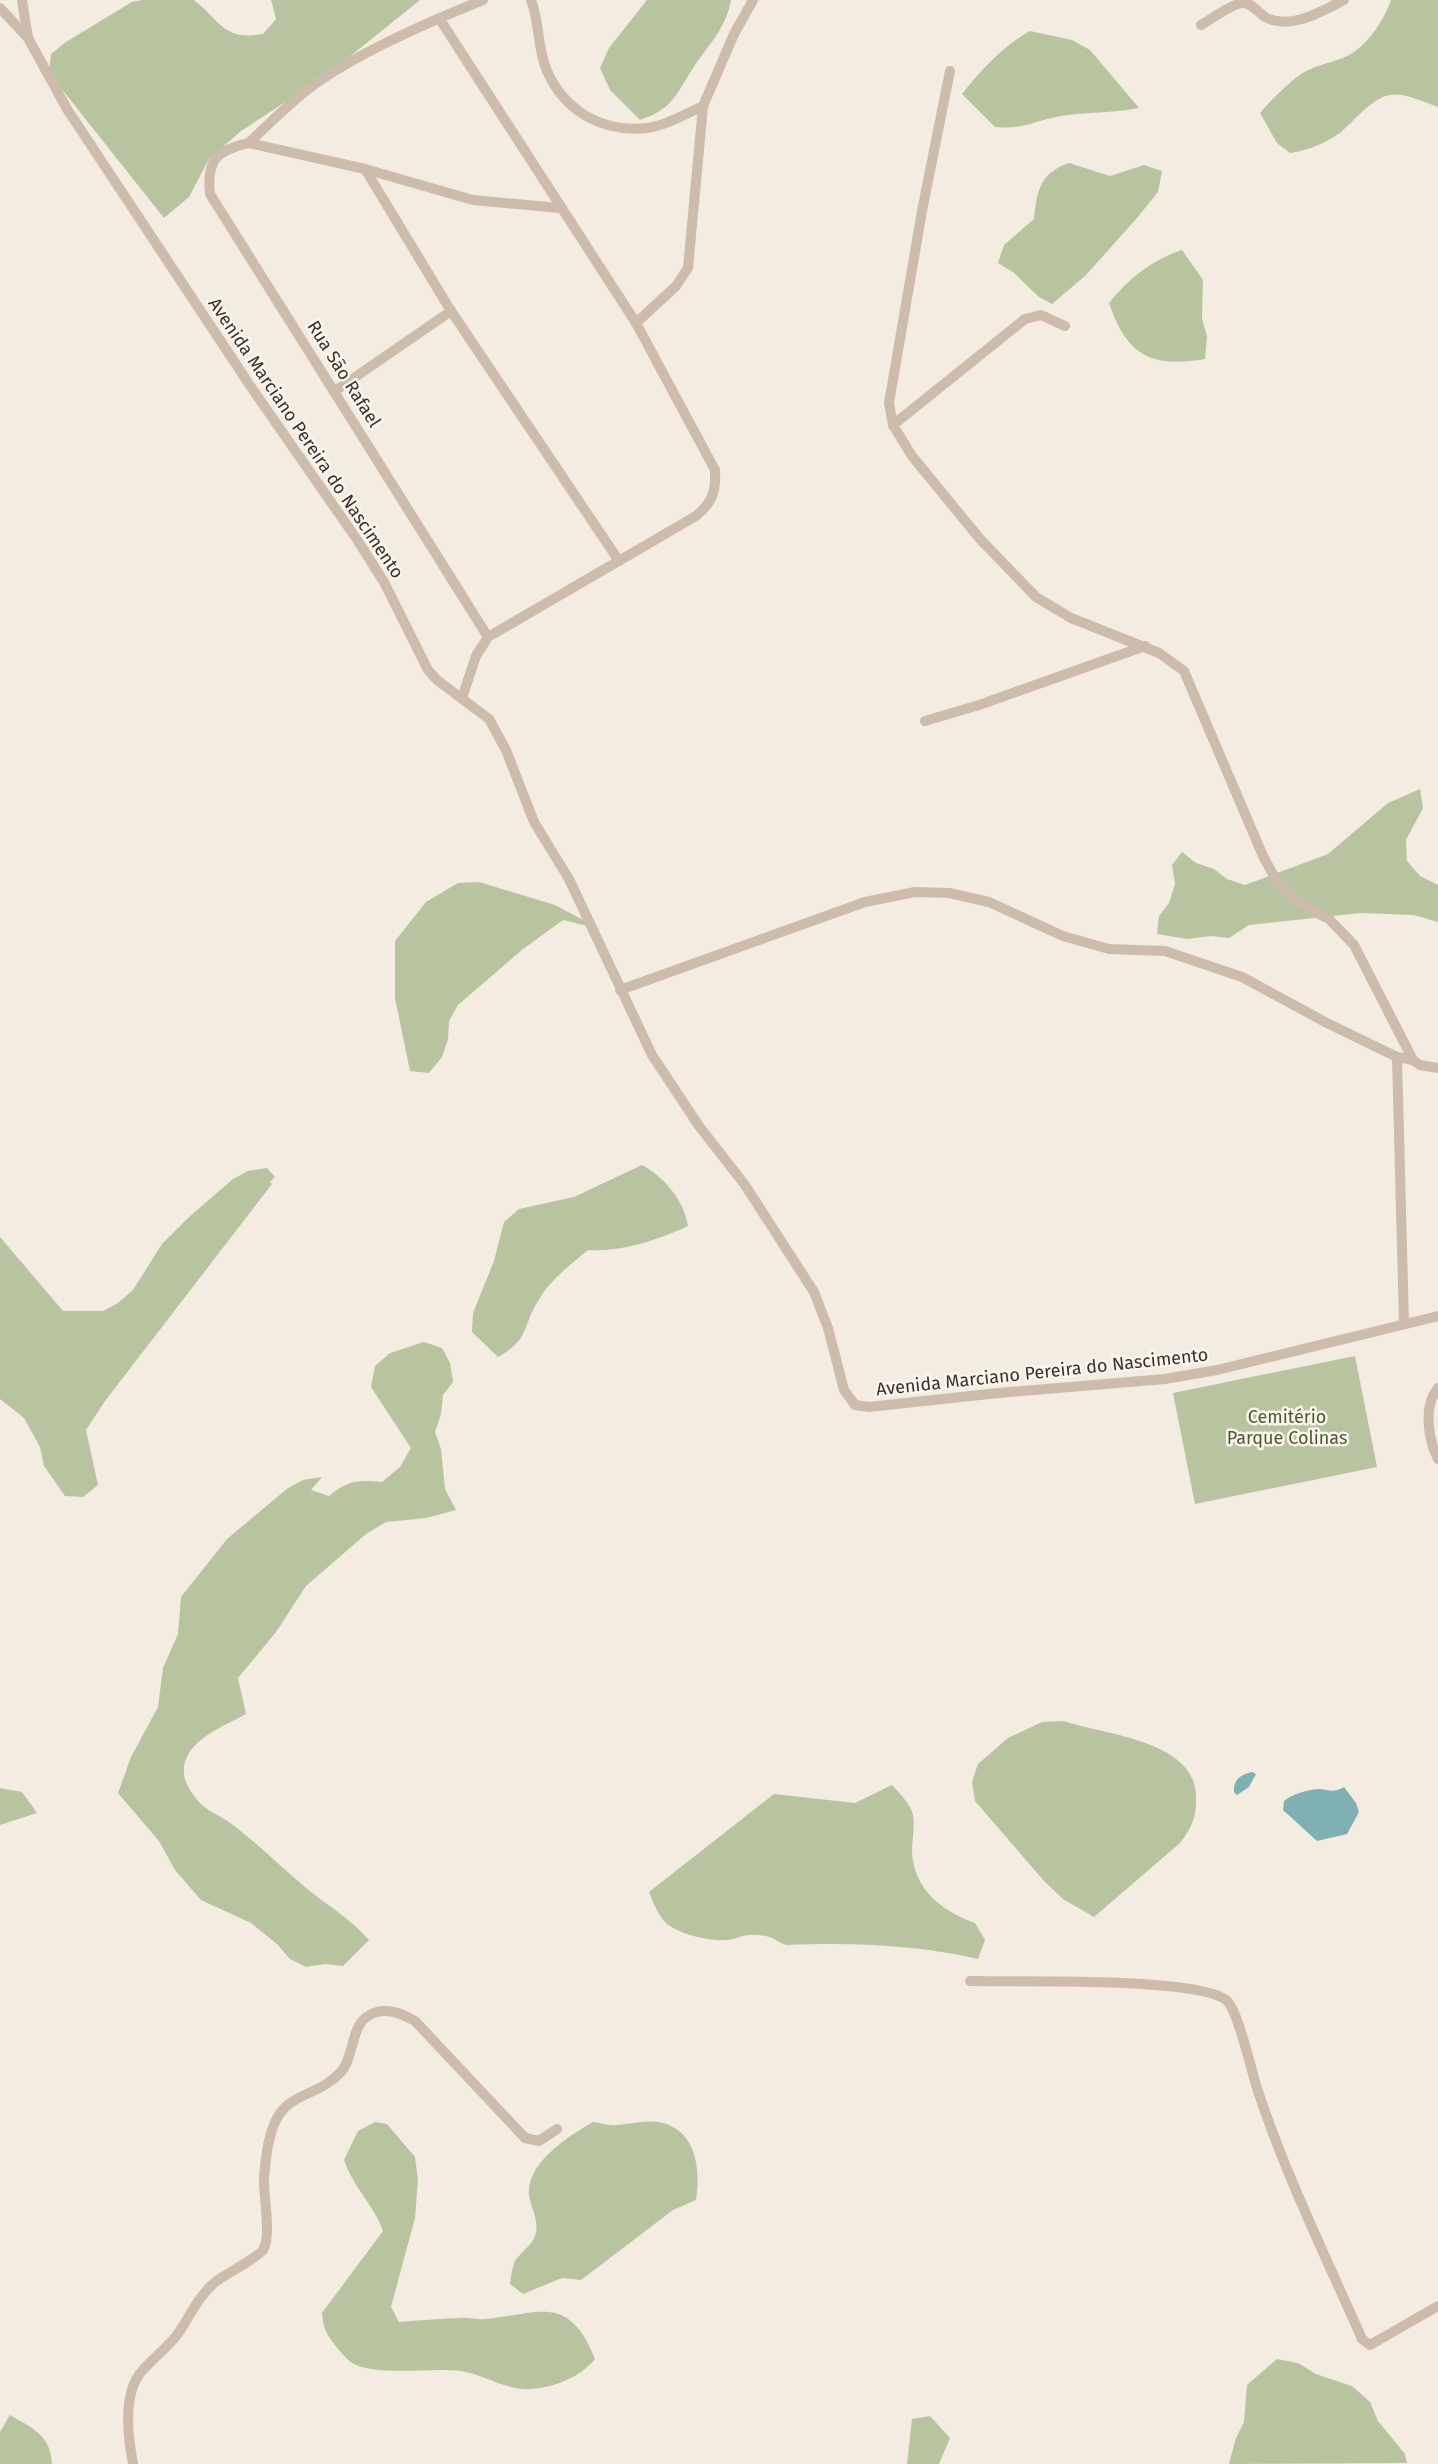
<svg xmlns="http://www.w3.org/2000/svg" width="1438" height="2464" viewBox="0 0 1438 2464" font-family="'Fira Sans',sans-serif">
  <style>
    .green { fill: #b8c4a0 }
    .water { fill: #7fb0b2 }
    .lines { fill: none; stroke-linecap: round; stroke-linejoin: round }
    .minor { stroke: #cdbbac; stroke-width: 10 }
    .labels { text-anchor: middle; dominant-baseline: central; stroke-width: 5; stroke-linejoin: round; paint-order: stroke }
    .street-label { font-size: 18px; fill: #3b302b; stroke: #fbf5ee }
    .park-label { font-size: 18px; fill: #4a5a2e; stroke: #fbf5ee }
  </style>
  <rect width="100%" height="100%" fill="#f4ebe1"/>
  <g class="green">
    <path d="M142,0H194C221,21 223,41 263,34L276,19L271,0H420L328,74L241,131L209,159L189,197L164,218L49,73L51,54L66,42L132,2Z"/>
    <path d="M647,0H731C726,28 710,43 695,65C677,92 674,109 640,120L610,90L600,68L609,48Z"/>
    <path d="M1391,0H1438V107C1424,102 1404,92 1389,95C1371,99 1354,121 1341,132C1326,143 1309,150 1290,153L1277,143L1260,113C1272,99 1286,85 1301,74C1316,64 1334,63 1349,55C1368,45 1384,20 1391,0Z"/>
    <path d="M1030,31L1072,40L1090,50L1139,108C1115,113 1092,112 1068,115C1040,118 1026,130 995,127L962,94C982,69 1002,47 1030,31Z"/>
    <path d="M1069,163L1110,176L1144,165L1162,171L1158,192L1137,218L1086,275L1052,304L1039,297L1013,272L998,263L1004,245L1034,219C1037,190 1040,173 1069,163Z"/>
    <path d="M1182,250L1203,280L1202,319L1207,336L1205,359C1151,368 1127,356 1109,303C1129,278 1152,260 1182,250Z"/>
    <path d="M1420,789L1423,808L1406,840L1407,861L1420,876L1438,885V922L1414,915L1360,913L1249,925L1229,938L1211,936L1187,939L1157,934L1159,916L1169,903L1175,884L1172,865L1182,852L1196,863L1214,869L1227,879L1245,885L1328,854L1388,803Z"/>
    <path d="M479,882L555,905L600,929L563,920L523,949L458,1005L449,1021L448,1039L442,1057L429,1073L410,1071L395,998V941L426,902L458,883Z"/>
    <path d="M642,1165C664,1177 684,1200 688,1226C658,1240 622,1252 588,1250C570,1265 550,1280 538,1301C522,1327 530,1339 498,1357L472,1332L473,1313L494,1261L504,1222L519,1209L574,1197Z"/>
    <path d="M267,1168L275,1177L270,1182L272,1184L105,1401L86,1430L98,1485L83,1497L65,1496L44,1466L40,1447L24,1418L0,1399V1237L63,1311H103L118,1303L133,1290L162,1244L188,1218L233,1179L248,1171Z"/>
    <path d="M424,1342L442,1348L450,1363L453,1382L443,1395L441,1414L435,1432L441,1449L445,1489L456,1510L426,1518L386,1522L366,1534L306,1586L276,1632L238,1678L246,1714C225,1726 181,1741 184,1774C185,1785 194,1797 202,1805C211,1813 223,1817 233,1825C258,1844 281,1867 306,1888C328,1906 350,1918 369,1940L343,1966L325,1964L306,1967L290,1959L277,1944L251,1923L201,1900L175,1870L159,1841L118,1793L131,1757L158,1707L163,1668L178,1634L181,1597L227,1539L288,1488L303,1480L322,1477L311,1490L329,1496C349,1480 357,1480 382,1482L400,1467L411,1448L371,1387L375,1366L390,1353Z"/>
    <path d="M1355,1356L1377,1467L1195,1504L1173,1393Z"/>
    <path d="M1064,1721C1104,1735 1195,1740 1196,1796C1197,1816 1192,1828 1180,1843L1094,1917L1063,1899L1044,1881L975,1801L972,1782L978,1764L1008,1738L1042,1722Z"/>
    <path d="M892,1785C899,1793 911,1804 913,1815C915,1826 912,1840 912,1852C914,1889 941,1911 975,1923L985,1940L978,1959C920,1945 848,1942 788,1945C782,1945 777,1940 772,1938C766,1935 756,1935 749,1935C742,1935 735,1940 727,1940C711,1941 685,1936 670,1926C659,1919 654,1904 649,1892L774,1794L855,1803Z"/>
    <path d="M0,1788L22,1792L37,1813L0,1825Z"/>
    <path d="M375,2122L387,2124L415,2157L418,2180L415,2218L391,2307L399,2322C419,2320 439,2319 459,2318C468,2317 477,2320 486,2319C541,2313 569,2294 595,2359C580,2377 556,2387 531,2389C506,2391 486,2375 461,2371C432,2367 377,2377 352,2363C345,2358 329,2339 326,2331C323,2326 323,2319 322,2313L383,2231C374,2205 353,2187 344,2160L358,2131Z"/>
    <path d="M593,2122C601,2123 609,2126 616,2125C630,2124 644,2120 658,2122C696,2128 701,2169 696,2200L673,2210L581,2280L562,2278L523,2294L510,2284C511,2277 512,2267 515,2261C520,2253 532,2245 535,2236C540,2221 531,2209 529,2195C526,2163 570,2135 593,2122Z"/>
    <path d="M1277,2359L1298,2363L1316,2374L1352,2386L1370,2402L1378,2421L1405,2454L1407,2463L1229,2464L1236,2438L1244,2422L1247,2385Z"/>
    <path d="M10,2415C32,2428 51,2435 52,2464H0V2432Z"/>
    <path d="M930,2416L950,2438L939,2464H907L912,2419Z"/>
  </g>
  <g class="water">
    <path d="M1252,1772L1256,1774L1249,1787L1237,1795L1234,1792C1233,1780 1241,1774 1252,1772Z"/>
    <path d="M1344,1787L1356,1803L1359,1812L1347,1834L1317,1841L1283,1810L1284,1801C1292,1794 1309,1789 1320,1789C1329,1790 1335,1793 1344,1787Z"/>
  </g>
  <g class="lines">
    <g class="minor">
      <path d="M22,0L28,38"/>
      <path d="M531,0C540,23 537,48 547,71C565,112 604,133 647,128C667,125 685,114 703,106L734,34L753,0"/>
      <path d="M0,8L28,38L67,109L251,387L358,541L384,582L428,670L437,680L489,719L506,750L534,822L569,879L652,1055L699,1126L745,1185L814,1292L828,1328L844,1390L855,1405L869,1407L998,1393L1165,1379L1217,1370L1438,1316"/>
      <path d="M439,18L636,323L715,470C716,491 713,502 696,516L488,637L476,656L462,698"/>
      <path d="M1201,25C1212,19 1229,5 1242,3C1251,2 1258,12 1265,17C1290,31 1322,11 1344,0"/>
      <path d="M249,143C264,128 280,113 296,99C342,59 426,23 483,0"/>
      <path d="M365,169L451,311L619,561"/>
      <path d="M636,323L676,286L688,268L703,106"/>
      <path d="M335,391L451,311"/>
      <path d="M893,425L1025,319L1041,315L1065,326"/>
      <path d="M488,637L210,194C206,160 217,150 249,143L365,169L473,200L560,208"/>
      <path d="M925,721L979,705L1145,646"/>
      <path d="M620,990L865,902L915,892L949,893L989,902L1063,936L1109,949L1165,951L1242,977L1327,1023L1397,1057L1413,1060L1354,945L1329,919L1307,908L1290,894L1275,878L1263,856L1184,671L1159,653L1071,618L1036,597L980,539L912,456L893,425L889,403L922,211L950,71"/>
      <path d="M1397,1057L1404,1324"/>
      <path d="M1413,1060L1420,1065L1438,1068"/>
      <path d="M1438,1388C1423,1406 1428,1439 1438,1459"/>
      <path d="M970,1981C1016,1982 1197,1977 1226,2000C1238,2009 1251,2070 1257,2088C1285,2174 1326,2257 1362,2339L1370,2345L1438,2306"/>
      <path d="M133,2464C128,2437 122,2394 142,2371C153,2358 167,2348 177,2335C189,2318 197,2298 214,2283C225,2274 256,2259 263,2250C272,2237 263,2195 264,2178C265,2166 266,2153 269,2141C280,2088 313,2102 341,2072C354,2057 351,2026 368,2016C384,2006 401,2013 415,2021L525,2138L539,2141L557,2129"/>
    </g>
  </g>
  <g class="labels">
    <g class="street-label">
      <text transform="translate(344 374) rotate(58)">Rua São Rafael</text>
      <text transform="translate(306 438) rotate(56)">Avenida Marciano Pereira do Nascimento</text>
      <text transform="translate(1042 1372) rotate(-6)">Avenida Marciano Pereira do Nascimento</text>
    </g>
    <g class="park-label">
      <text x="1287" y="1417">Cemitério<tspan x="1287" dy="21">Parque Colinas</tspan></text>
    </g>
  </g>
</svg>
